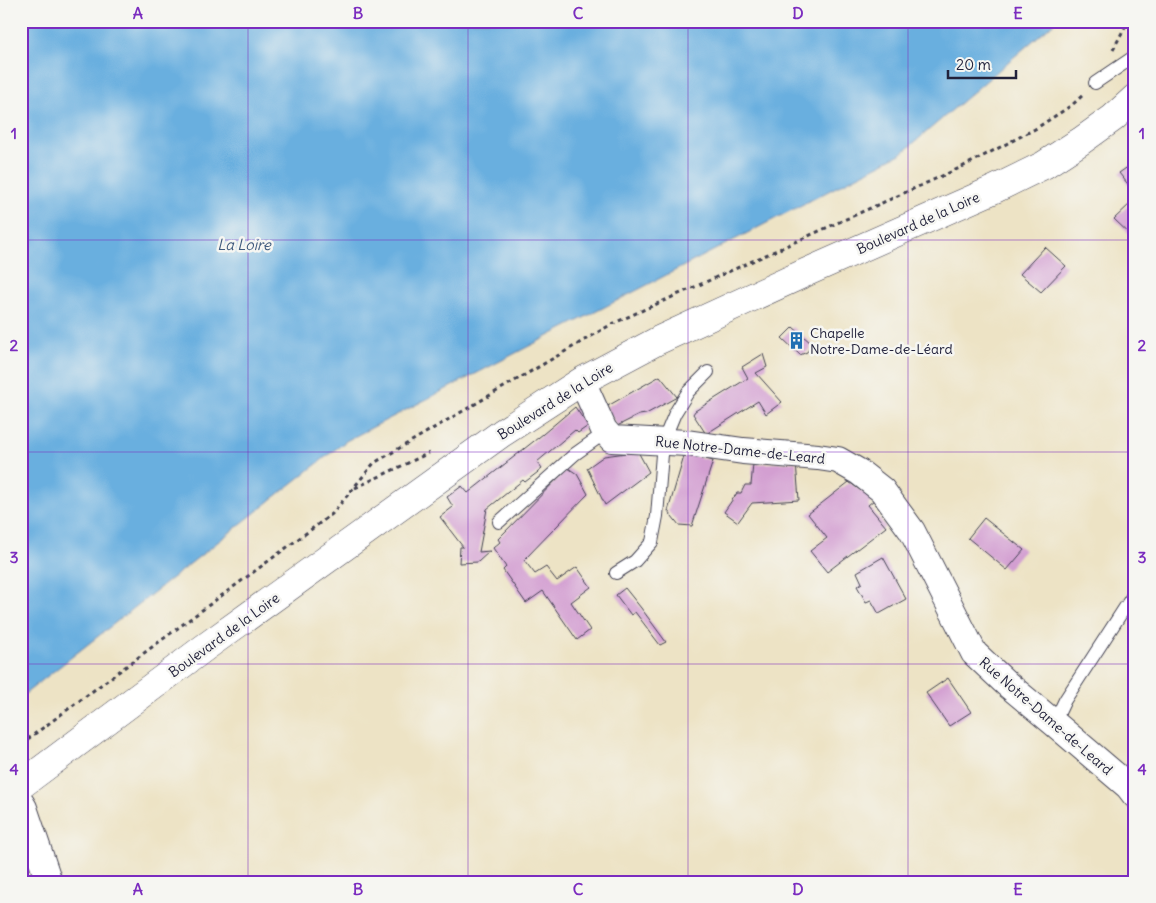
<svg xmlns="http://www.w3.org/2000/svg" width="1156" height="903" viewBox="0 0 1156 903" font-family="Delius,sans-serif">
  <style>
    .water { fill: #69afdf; stroke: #46688d }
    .building { fill: #d39fd1 }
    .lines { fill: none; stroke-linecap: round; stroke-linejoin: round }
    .lane-casing { stroke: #403f50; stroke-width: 14 }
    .street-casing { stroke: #403f50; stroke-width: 28 }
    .secondary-casing { stroke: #403f50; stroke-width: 29 }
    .path { stroke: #403f50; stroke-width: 3; stroke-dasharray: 4 4; stroke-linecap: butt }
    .lane { stroke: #fff; stroke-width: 12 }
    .street { stroke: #fff; stroke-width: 26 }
    .secondary { stroke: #fff; stroke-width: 28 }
    .grid { fill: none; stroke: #7b2cbf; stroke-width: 1; stroke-opacity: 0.55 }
    .labels { text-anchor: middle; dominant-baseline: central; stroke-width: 5; stroke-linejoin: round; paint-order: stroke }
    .street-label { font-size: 14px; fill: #22223b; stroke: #f6f6f2 }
    .poi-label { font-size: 14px; fill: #22223b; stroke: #f6f6f2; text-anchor: start }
    .water-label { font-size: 15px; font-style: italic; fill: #3e5a7d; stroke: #f6f6f2 }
    .neatline { fill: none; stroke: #7b2cbf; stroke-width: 2 }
    .grid-label { font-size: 16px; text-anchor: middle; font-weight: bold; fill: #7b2cbf }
  </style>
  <rect width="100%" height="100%" fill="#f6f6f2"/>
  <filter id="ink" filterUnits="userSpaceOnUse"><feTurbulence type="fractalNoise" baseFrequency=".02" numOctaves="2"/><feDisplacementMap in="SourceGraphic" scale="10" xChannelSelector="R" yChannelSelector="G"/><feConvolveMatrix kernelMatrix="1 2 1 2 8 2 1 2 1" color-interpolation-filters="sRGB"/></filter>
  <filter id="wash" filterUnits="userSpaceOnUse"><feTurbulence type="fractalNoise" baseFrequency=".0096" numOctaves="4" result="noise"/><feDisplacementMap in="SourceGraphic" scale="20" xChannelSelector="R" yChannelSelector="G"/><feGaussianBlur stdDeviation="1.12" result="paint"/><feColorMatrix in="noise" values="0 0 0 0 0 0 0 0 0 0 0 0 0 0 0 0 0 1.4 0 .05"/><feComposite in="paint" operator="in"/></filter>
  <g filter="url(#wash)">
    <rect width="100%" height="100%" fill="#ede3c5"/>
    <path class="water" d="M21,21H1056L902,153L346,441L21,697Z"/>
    <g id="blocks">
      <g class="building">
        <path d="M1132,164L1135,168V193L1119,173Z"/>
        <path d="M1131,203L1135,207V239L1114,219Z"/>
        <path d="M1045,247L1066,266L1041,292L1020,274Z"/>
        <path d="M793,327L811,343L810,348L807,352L800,355L782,338Z"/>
        <path d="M763,354L767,367L756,373L782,402L766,414L758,401L706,434L693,414L695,411L748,378L742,367Z"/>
        <path d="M660,376L677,397L646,414L639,415L617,426L606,407Z"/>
        <path d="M575,407L588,426L578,433L575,430L537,462L542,469L525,482L523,480L487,509L479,552L490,551L478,562L459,563L460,547H463L440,517L453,507L447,497L462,486L468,493L543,434Z"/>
        <path d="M636,448L649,472L605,505L587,468L604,456L626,453Z"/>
        <path d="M685,453L713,461L692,526L679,525L668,511Z"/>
        <path d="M796,462L799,500L752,503L738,522L724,512L737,493H741L745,485H751L753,464Z"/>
        <path d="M568,468L577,474L588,494L524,560L535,574L546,567L557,581L577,567L591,587L571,602L590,630L577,640L543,591L526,603L503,570L506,567L493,548L500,542L498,539Z"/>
        <path d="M849,482L874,500L868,505L886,527L827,572L810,551L827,538L808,514Z"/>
        <path d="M984,518L1024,550L1007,570L968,538Z"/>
        <path d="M883,557L906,599L879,614L871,600L866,602L857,586L862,583L857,572Z"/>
        <path d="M625,588L641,608L666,642L660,645L635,612L631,615L616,595Z"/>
        <path d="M948,678L971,712L949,726L926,693Z"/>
      </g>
    </g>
  </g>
  <g filter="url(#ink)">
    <use href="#blocks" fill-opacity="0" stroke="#403f50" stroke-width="1"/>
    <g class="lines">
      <defs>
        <g id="lane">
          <path d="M1095,83L1135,56"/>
          <path d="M499,522L575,454L606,432"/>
          <path d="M616,573L635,561L652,542L657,516L663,442L675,413L688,392L708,372"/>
          <path d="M1054,723L1065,700L1135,592"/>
        </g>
        <g id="street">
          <path d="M582,381L604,430L612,439L687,443L743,451L818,457L838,460L859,472L882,490L912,531L974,653L1007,684L1054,723L1128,786L1135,795"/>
          <path d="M21,803L24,808L49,882"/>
        </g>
        <path id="secondary" d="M21,785L204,648L502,433L582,381L659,340L807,272L995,189L1044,165L1081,141L1113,118L1135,98"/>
      </defs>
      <use href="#lane" class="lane-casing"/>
      <use href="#street" class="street-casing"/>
      <use href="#secondary" class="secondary-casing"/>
      <g class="path">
        <path d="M1113,50L1128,21"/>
        <path d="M355,488L429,453"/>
        <path d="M21,744L332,514L374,463L612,324L962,167L1035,129L1072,105L1084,94"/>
      </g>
      <use href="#lane" class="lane"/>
      <use href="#street" class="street"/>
      <use href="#secondary" class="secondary"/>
    </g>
  </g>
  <path class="grid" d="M248,21V882M468,21V882M688,21V882M908,21V882M21,240H1135M21,452H1135M21,664H1135"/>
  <defs>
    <symbol id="building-bare" viewBox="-9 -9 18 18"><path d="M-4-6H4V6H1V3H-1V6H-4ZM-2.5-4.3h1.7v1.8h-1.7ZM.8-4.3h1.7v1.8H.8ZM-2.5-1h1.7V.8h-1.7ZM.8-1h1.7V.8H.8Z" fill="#1f6fb2" stroke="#f6f6f2" stroke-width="2.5" paint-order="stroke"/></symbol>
  </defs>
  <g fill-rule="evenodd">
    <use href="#building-bare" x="784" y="328" width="25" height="25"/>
  </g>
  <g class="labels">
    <g class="street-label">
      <text transform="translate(918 223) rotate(-24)">Boulevard de la Loire</text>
      <text transform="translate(555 401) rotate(-32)">Boulevard de la Loire</text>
      <text transform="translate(740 450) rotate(6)">Rue Notre-Dame-de-Leard</text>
      <text transform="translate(224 635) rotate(-36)">Boulevard de la Loire</text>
      <text transform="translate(1046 716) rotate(41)">Rue Notre-Dame-de-Leard</text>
    </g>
    <g class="poi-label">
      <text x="810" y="333">Chapelle<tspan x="810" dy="16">Notre-Dame-de-Léard</tspan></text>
    </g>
    <g class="water-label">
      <text x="244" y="244">La Loire</text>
    </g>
  </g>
  <rect width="1156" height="903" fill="none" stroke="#f6f6f2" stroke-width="55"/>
  <path d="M948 70v8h68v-8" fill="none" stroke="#22223b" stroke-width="2.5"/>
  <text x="956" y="70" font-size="15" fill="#22223b" stroke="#f6f6f2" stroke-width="4" paint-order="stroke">20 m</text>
  <rect x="28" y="28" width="1100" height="848" class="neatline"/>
  <g class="grid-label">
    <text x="138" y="19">A</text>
    <text x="358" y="19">B</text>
    <text x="578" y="19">C</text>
    <text x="798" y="19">D</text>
    <text x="1018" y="19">E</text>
    <text x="14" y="139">1</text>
    <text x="1142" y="139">1</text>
    <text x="14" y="351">2</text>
    <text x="1142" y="351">2</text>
    <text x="14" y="563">3</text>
    <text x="1142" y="563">3</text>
    <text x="14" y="775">4</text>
    <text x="1142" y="775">4</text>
    <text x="138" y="895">A</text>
    <text x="358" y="895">B</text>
    <text x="578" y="895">C</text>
    <text x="798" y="895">D</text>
    <text x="1018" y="895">E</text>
  </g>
</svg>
